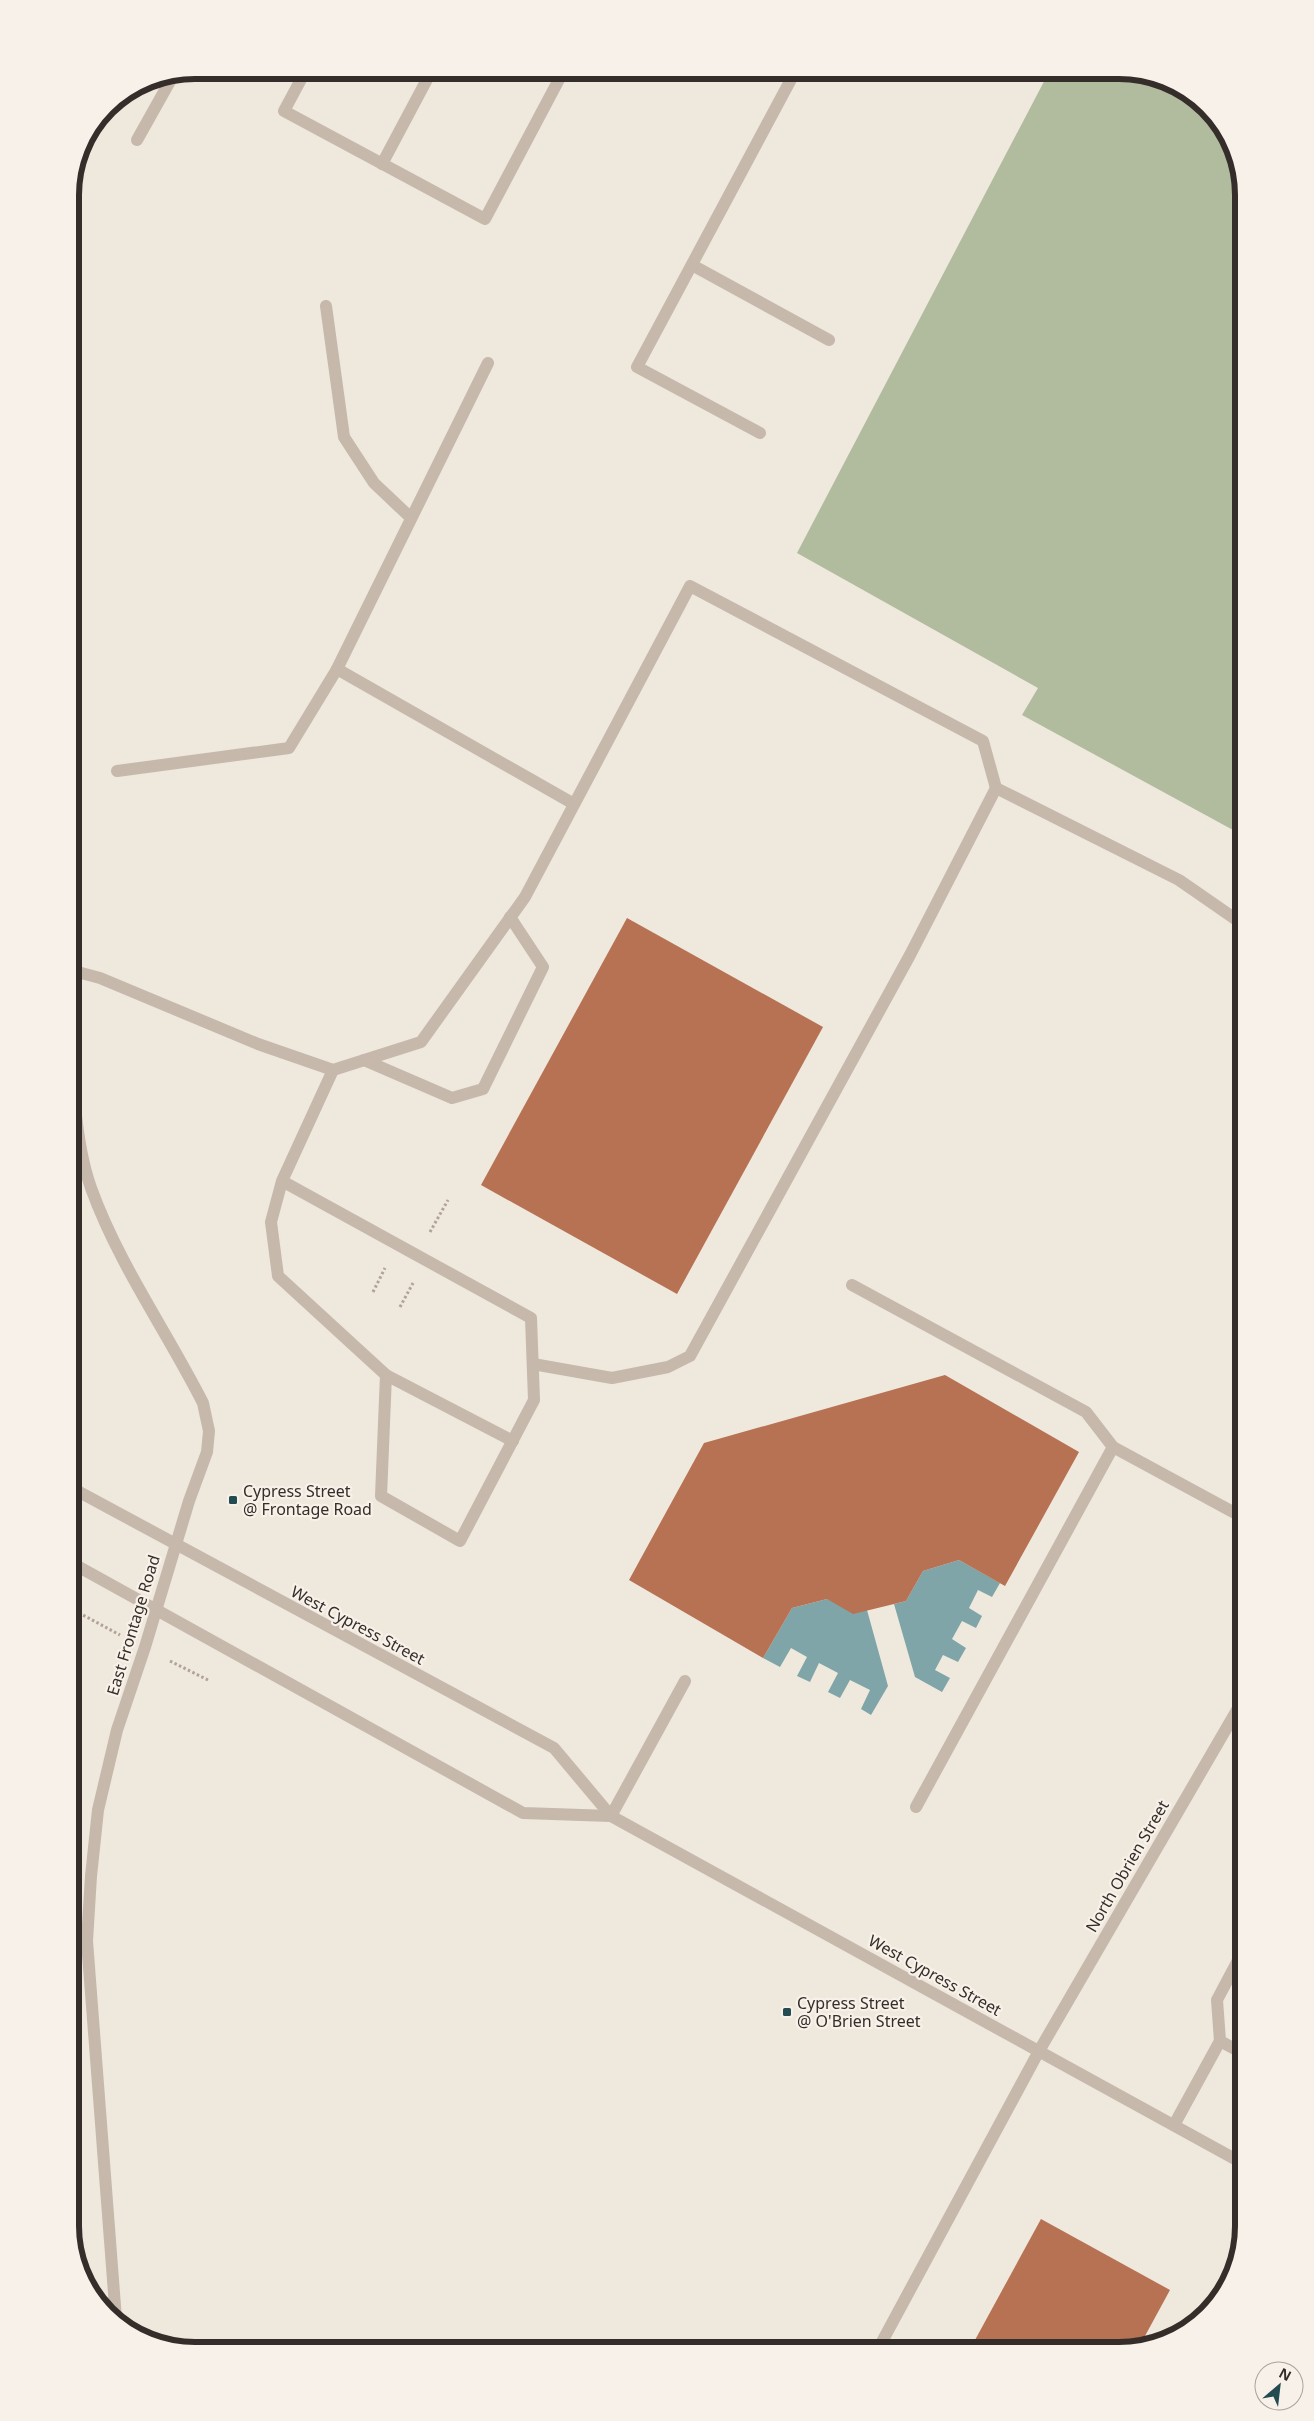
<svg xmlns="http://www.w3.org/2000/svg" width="1314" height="2421" viewBox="0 0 1314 2421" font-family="'Noto Sans',sans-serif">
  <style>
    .green { fill: #b1bc9f }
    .water { fill: #80a5a9 }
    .building { fill: #b77153 }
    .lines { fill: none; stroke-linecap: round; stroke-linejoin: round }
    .path { stroke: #b1a395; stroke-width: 3; stroke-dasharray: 2.5 2.5; stroke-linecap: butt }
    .minor { stroke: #c6b8ab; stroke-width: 12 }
    .poi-dot { fill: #244b51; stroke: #f7f1e9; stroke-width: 2 }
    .labels { text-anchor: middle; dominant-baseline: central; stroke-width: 4.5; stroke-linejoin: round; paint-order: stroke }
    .poi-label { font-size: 16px; fill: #342d29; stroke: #f7f1e9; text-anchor: start }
    .street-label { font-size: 16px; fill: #342d29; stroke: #f7f1e9 }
    .rim { fill: none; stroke: #342d29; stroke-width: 6 }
  </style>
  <rect width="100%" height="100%" fill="#efe8dd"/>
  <path class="green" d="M1050,70H1128L1189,91L1234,147L1244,194V836L1022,715L1038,688L797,553Z"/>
  <g class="water">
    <path d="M959,1560L1000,1583L992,1597L978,1590L969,1608L982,1616L976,1628L962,1621L952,1639L966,1648L958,1662L943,1655L935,1670L950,1678L942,1692L915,1677L894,1604L906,1601L923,1571Z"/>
    <path d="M827,1599L867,1610L888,1686L871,1715L861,1709L870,1690L850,1680L840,1698L828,1692L838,1673L819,1663L810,1682L797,1676L807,1657L791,1648L780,1667L763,1658L792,1608Z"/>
  </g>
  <g class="building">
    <path d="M627,918L823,1027L677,1294L481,1185Z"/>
    <path d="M945,1375L1079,1452L1005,1586L959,1560L923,1571L906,1601L894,1604L853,1614L827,1599L792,1608L763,1658L629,1580L704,1443Z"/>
    <path d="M1041,2219L1170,2290L1139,2347L1120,2351H969Z"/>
  </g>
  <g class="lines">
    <g class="path">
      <path d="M430,1232L448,1200"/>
      <path d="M373,1292L385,1268"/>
      <path d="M400,1307L413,1283"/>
      <path d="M70,1608L120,1635"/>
      <path d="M170,1661L208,1680"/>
    </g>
    <g class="minor">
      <path d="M306,70L284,111L485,219L564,70"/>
      <path d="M137,140L174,74"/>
      <path d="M382,164L432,70"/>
      <path d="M692,265L829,340"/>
      <path d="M326,306L344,437L374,483L411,518"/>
      <path d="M760,433L637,367L796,70"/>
      <path d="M337,669L488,363"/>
      <path d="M117,771L289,748L337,669L574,804"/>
      <path d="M70,970L100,978L258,1044L333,1070L421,1042L525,897L690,586L983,741L996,788L1179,880L1244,925"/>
      <path d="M70,973C73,1039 69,1125 91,1188C119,1265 166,1330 203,1403L209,1431L207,1452L189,1501L145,1647L117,1730L98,1810L91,1876L87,1941L116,2319"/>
      <path d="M364,1060L452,1098L483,1089L543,967L510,917"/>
      <path d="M282,1181L531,1318L534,1400L460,1541L381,1496L386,1375L278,1276L271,1222L282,1181L333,1070"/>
      <path d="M852,1285L1086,1412L1113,1447L1244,1518"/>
      <path d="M533,1364L612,1378L668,1367L690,1356L910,955L996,788"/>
      <path d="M386,1375L513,1441"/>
      <path d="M70,1487L554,1748L611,1816L1244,2164"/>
      <path d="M70,1562L523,1813L611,1816"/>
      <path d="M916,1807L1113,1447"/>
      <path d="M611,1816L685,1681"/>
      <path d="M1244,2054L1220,2041L1217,2000L1244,1949"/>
      <path d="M1174,2125L1220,2041"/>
      <path d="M877,2351L1039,2051L1244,1698"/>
    </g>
  </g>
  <g class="poi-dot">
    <rect x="228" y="1495" width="10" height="10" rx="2.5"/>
    <rect x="782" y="2007" width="10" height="10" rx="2.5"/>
  </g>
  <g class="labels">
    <g class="poi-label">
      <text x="243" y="1491">Cypress Street<tspan x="243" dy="18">@ Frontage Road</tspan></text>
      <text x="797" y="2003">Cypress Street<tspan x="797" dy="18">@ O'Brien Street</tspan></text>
    </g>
    <g class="street-label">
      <text transform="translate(133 1625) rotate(-73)">East Frontage Road</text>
      <text transform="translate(358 1625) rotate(28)">West Cypress Street</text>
      <text transform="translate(1127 1866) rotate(-60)">North Obrien Street</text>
      <text transform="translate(935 1975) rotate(29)">West Cypress Street</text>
    </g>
  </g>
  <path d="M0 0H1314V2421H0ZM195 79H1119A116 116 0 0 1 1235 195V2226A116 116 0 0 1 1119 2342H195A116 116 0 0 1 79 2226V195A116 116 0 0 1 195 79Z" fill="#f7f1e9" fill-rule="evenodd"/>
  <path class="rim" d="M195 79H1119A116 116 0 0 1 1235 195V2226A116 116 0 0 1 1119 2342H195A116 116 0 0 1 79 2226V195A116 116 0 0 1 195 79Z"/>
  <g transform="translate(1279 2386) rotate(28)"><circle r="24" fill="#f7f1e9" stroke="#a9a39c"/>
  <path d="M0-4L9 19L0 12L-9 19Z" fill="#244b51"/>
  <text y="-8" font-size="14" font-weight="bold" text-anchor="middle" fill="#342d29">N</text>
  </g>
</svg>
